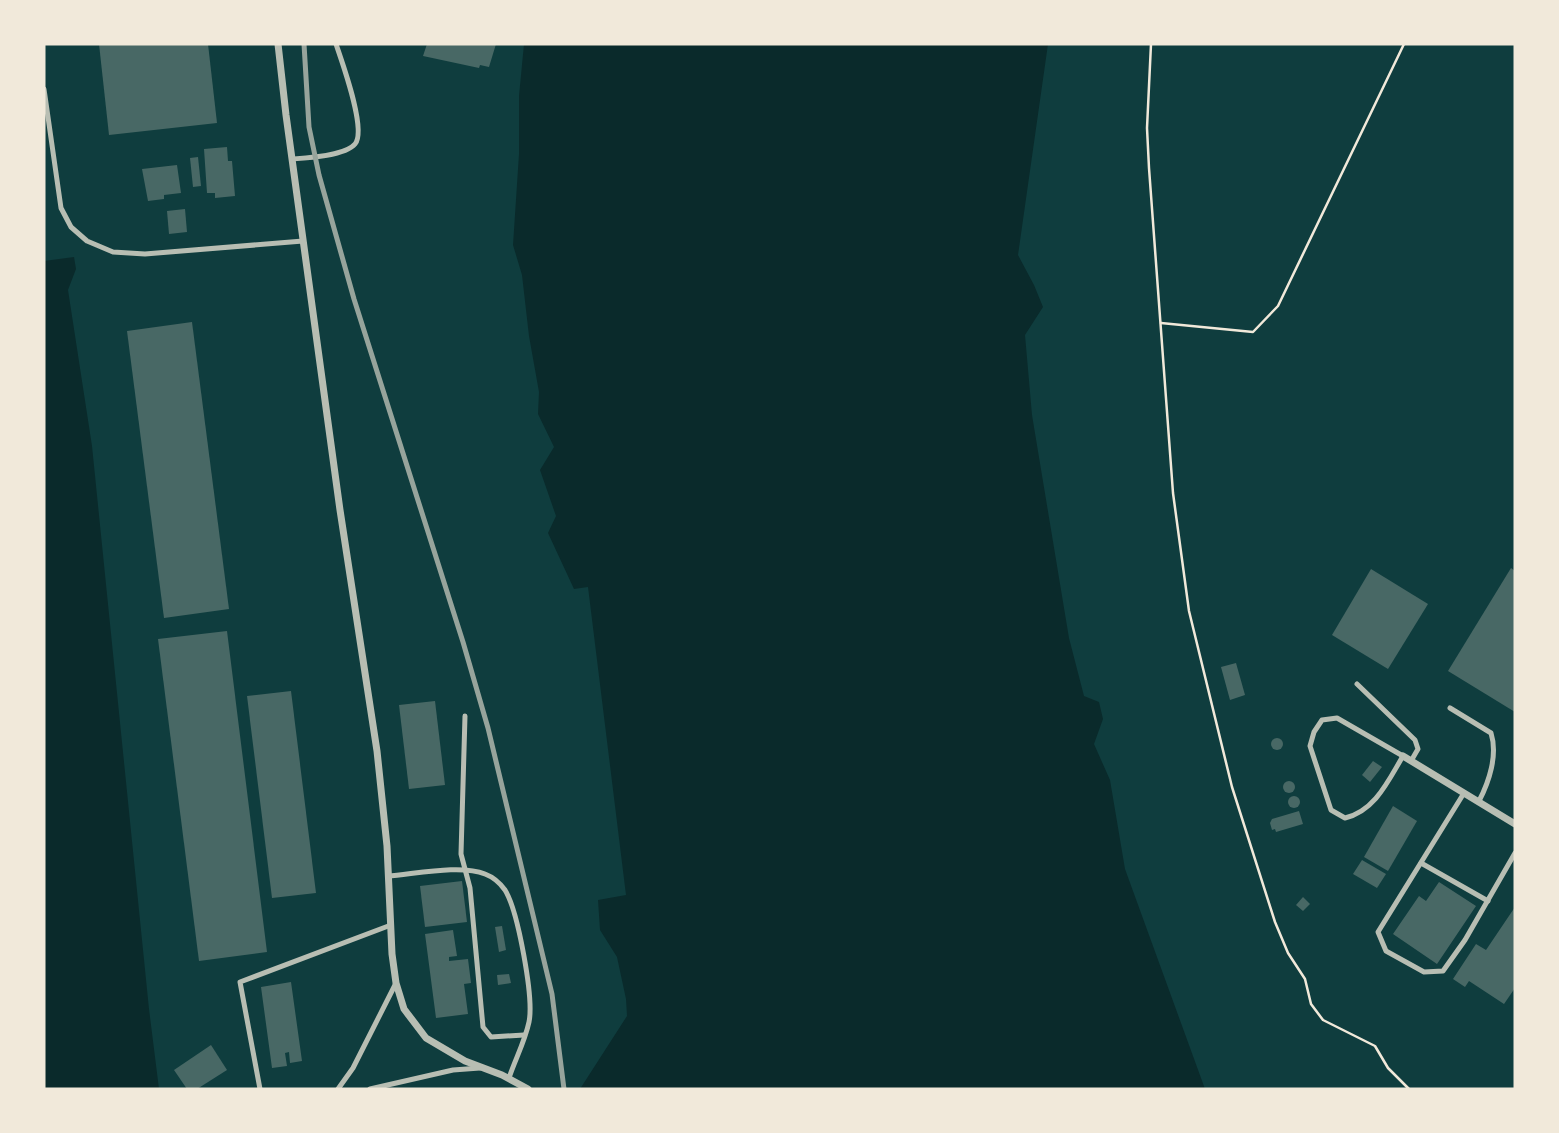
<svg xmlns="http://www.w3.org/2000/svg" width="1559" height="1133" viewBox="0 0 1559 1133" font-family="Inter,sans-serif">
  <style>
    .water { fill: #0a2a2b }
    .building { fill: #486865 }
    .lines { fill: none; stroke-linecap: round; stroke-linejoin: round }
    .path { stroke: #f1e9da; stroke-width: 2.5 }
    .service { stroke: #b8beb3; stroke-width: 5 }
    .minor { stroke: #b8beb3; stroke-width: 7 }
    .rail { stroke: #97a49c; stroke-width: 5 }
  </style>
  <rect width="100%" height="100%" fill="#0f3d3e"/>
  <g class="water">
    <path d="M524,44H1048L1018,255L1034,285L1043,307L1025,335L1032,415L1069,638L1084,696L1099,702L1103,719L1094,744L1110,780L1125,869L1205,1089H580L627,1016L626,999L617,957L600,930L598,900L626,895L588,587L574,589L548,533L556,516L540,470L554,447L538,414L539,392L529,336L522,275L513,245L519,154V96Z"/>
    <path d="M74,257L76,269L68,290L92,446L149,1009L159,1089H44V261Z"/>
  </g>
  <g class="building">
    <path d="M99,44H208L217,123L109,135Z"/>
    <path d="M427,44H496L489,67L480,65L479,68L423,56Z"/>
    <path d="M227,147L228,161H232L235,196L215,198V193H207L204,149Z"/>
    <path d="M198,157L201,186L193,187L190,158Z"/>
    <path d="M177,165L181,193L164,195V199L148,201L142,169Z"/>
    <path d="M185,209L187,232L169,234L167,211Z"/>
    <path d="M192,322L229,609L164,618L127,331Z"/>
    <path d="M1511,568L1515,571V712L1448,671Z"/>
    <path d="M1371,569L1428,604L1388,669L1332,635Z"/>
    <path d="M227,631L267,952L199,961L158,639Z"/>
    <path d="M1236,663L1245,695L1230,700L1221,667Z"/>
    <path d="M291,691L316,893L272,898L247,696Z"/>
    <path d="M435,701L445,785L409,789L399,705Z"/>
    <circle cx="1277" cy="744" r="6"/>
    <path d="M1373,761L1382,767L1370,782L1362,775Z"/>
    <circle cx="1289" cy="787" r="6"/>
    <circle cx="1294" cy="802" r="6"/>
    <path d="M1393,806L1417,821L1388,871L1364,857Z"/>
    <path d="M1299,811L1303,824L1276,832L1275,829L1272,830L1270,823L1272,819Z"/>
    <path d="M1362,860L1386,874L1377,888L1353,874Z"/>
    <path d="M462,881L467,922L425,927L420,886Z"/>
    <path d="M1439,882L1476,906L1437,964L1393,934L1419,896L1426,901Z"/>
    <path d="M1303,897L1310,904L1303,911L1296,905Z"/>
    <path d="M1515,907V988L1504,1004L1469,981L1465,987L1453,979L1476,944L1486,950Z"/>
    <path d="M502,926L506,950L499,952L495,927Z"/>
    <path d="M453,930L457,956L449,957V961L468,959L471,983L464,984L468,1014L436,1018L425,934Z"/>
    <path d="M509,974L511,983L498,985L497,975Z"/>
    <path d="M291,982L302,1061L290,1063L289,1052L285,1053L287,1066L272,1068L261,987Z"/>
    <path d="M211,1045L227,1070L197,1089H187L174,1070Z"/>
  </g>
  <g class="lines">
    <g class="path">
      <path d="M1151,44L1147,128L1149,168L1173,493L1189,611L1232,787L1275,922L1288,953L1305,979L1311,1004L1323,1020L1375,1046L1388,1068L1409,1089"/>
      <path d="M1161,323L1253,332L1278,306L1404,44"/>
    </g>
    <g class="service">
      <path d="M44,89L61,208L71,227L87,241L113,252L145,254L303,241"/>
      <path d="M292,159C307,158 345,156 355,144C367,130 342,62 336,44"/>
      <path d="M1357,684L1415,740L1418,749L1411,761"/>
      <path d="M1450,708L1491,733C1498,755 1489,782 1479,801"/>
      <path d="M465,716L461,854L470,888L483,1027L491,1037L524,1035"/>
      <path d="M1337,718L1403,756C1388,781 1375,811 1345,818L1331,810L1310,746L1314,732L1322,720Z"/>
      <path d="M1464,793L1378,932L1386,951L1424,972L1443,971L1465,940L1515,853"/>
      <path d="M1421,863L1488,901"/>
      <path d="M388,876C415,874 461,864 485,874C493,877 500,883 505,890C518,911 534,998 529,1022C525,1041 515,1060 509,1078"/>
      <path d="M260,1089L240,982L391,925"/>
      <path d="M338,1089L353,1068L396,983"/>
      <path d="M370,1089L453,1070L480,1068"/>
    </g>
    <g class="minor">
      <path d="M278,44L286,115L340,510L377,751L387,846L392,954L396,983L404,1009L426,1038L465,1061L502,1075L528,1089"/>
      <path d="M1403,756L1515,824"/>
    </g>
    <path class="rail" d="M304,44L309,127L319,175L354,299L463,642L488,728L552,994L564,1089"/>
  </g>
  <rect width="1559" height="1133" fill="none" stroke="#f1e9da" stroke-width="91"/>
</svg>
